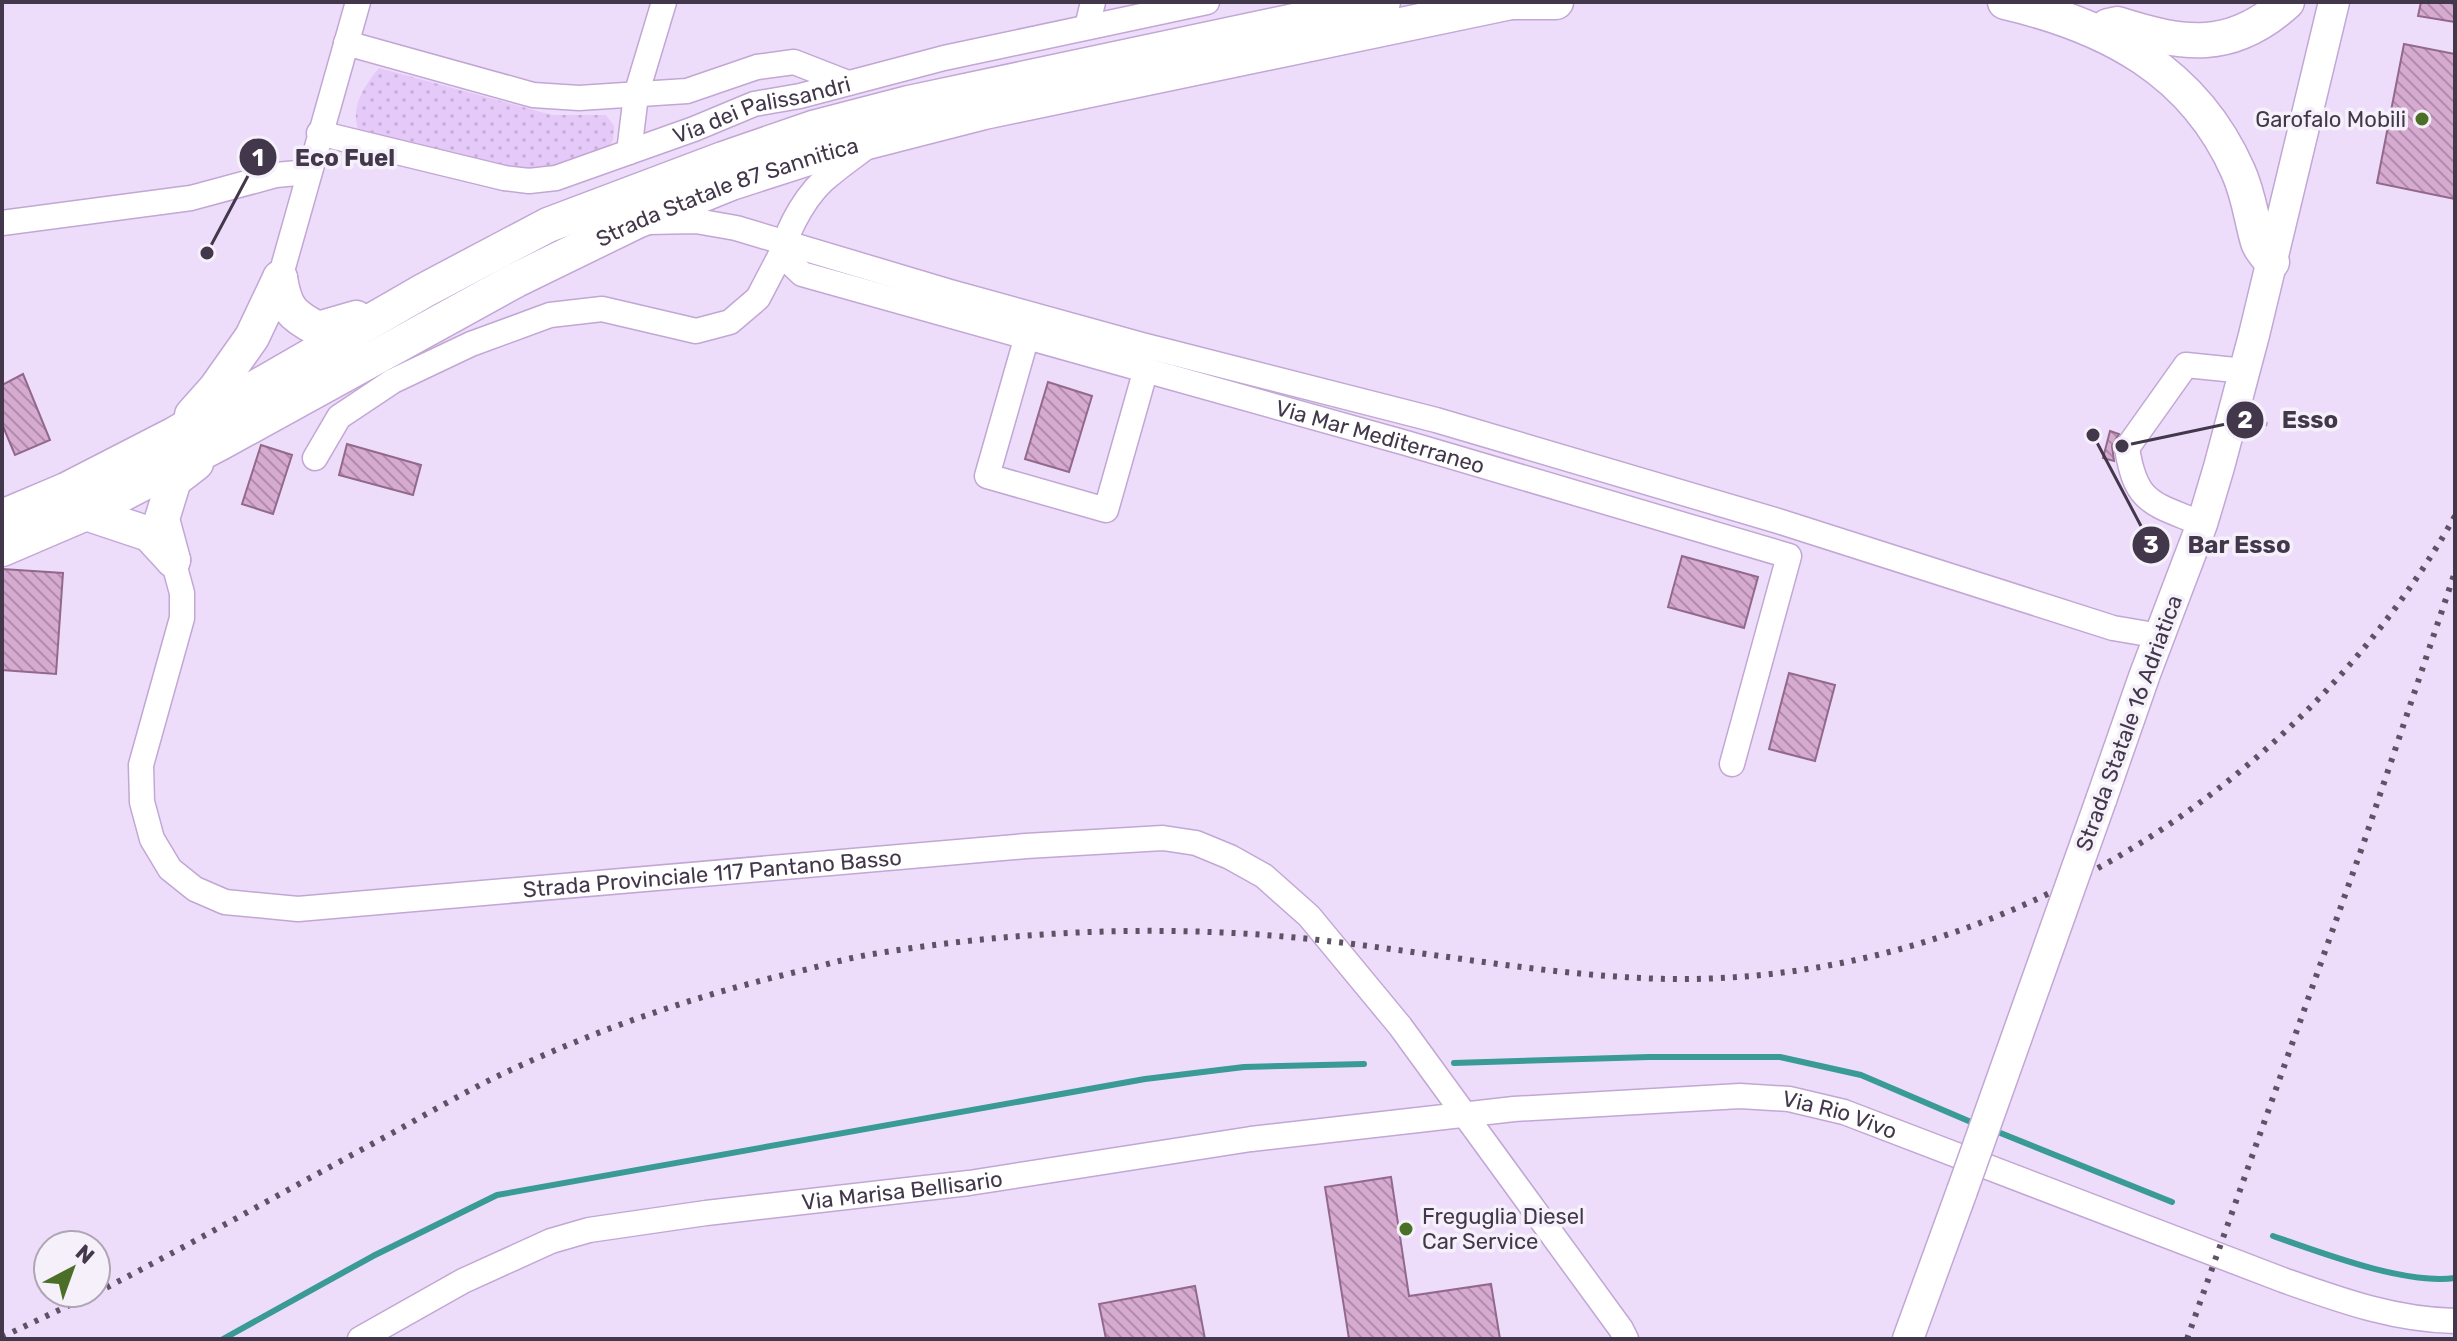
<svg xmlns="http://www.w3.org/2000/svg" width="2457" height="1341" viewBox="0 0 2457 1341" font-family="Rubik,sans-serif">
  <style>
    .grass { fill: url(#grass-dots) }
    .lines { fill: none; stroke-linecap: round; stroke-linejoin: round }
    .stream { stroke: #3a9a96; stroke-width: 6 }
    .building { fill: url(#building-back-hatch); stroke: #92698c; stroke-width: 2 }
    .minor-casing { stroke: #c2a7d5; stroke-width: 27 }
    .major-casing { stroke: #c2a7d5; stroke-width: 33 }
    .highway-casing { stroke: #c2a7d5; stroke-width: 37 }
    .path { stroke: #afa0ba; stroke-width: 4; stroke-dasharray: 4 4; stroke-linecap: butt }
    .minor { stroke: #fff; stroke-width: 24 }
    .major { stroke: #fff; stroke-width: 30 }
    .highway { stroke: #fff; stroke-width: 34 }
    .rail { stroke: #5e5266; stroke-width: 6; stroke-dasharray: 4 8; stroke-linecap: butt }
    .major-bridge-casing { stroke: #c2a7d5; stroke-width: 33; stroke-linecap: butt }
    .major-bridge { stroke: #fff; stroke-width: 30 }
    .poi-dot { fill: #4b6f27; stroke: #f5f0f9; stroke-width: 3 }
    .labels { text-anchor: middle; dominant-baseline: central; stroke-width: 7; stroke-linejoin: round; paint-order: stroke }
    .street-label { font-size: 22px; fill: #43384b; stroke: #f5f0f9 }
    .poi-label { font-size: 22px; fill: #43384b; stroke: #f5f0f9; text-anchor: end }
    .leader { fill: none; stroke: #43384b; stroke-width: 3 }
    .callout-dot { fill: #43384b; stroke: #f5f0f9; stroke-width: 3 }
    .mark-label { font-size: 24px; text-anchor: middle; font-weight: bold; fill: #fff }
    .callout-label { font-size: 24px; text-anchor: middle; font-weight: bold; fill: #43384b; stroke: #f5f0f9; stroke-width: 7; stroke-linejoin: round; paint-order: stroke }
  </style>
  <defs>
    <pattern id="grass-dots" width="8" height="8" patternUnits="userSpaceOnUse" patternTransform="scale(2)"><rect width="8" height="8" fill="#e5c9f8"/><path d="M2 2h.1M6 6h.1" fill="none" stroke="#c6add6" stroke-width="1.8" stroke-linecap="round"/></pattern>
    <pattern id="building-back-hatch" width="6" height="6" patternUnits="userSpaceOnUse" patternTransform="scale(2)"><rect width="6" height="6" fill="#d7abd1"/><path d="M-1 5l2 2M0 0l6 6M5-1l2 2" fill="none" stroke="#b08cac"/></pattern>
  </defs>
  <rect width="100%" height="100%" fill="#eeddfa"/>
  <path class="grass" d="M379,68L552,115H606L614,126L613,140L606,152L542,171H513L359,132C349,108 364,86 379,68Z"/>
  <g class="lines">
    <g class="stream">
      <path d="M1454,1063L1649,1057H1780L1861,1075L1978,1125"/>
      <path d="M1993,1130L2172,1202"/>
      <path d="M2273,1236C2322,1253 2405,1285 2455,1278"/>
      <path d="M223,1339L373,1256L497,1195L1145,1079L1244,1067L1364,1064"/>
    </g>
  </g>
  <g class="building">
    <path d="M2421,2H2455V22L2418,16Z"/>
    <path d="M2404,44L2455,54V199L2377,183Z"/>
    <path d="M23,374L50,440L15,455L2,424V385Z"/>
    <path d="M1048,382L1092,396L1069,472L1025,459Z"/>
    <path d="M2110,431L2119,434L2112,446L2114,461L2103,458Z"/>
    <path d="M347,444L421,465L413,495L339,475Z"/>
    <path d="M261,445L292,455L273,514L242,504Z"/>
    <path d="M1682,556L1758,577L1744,628L1668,607Z"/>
    <path d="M2,569L63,573L56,674L2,670Z"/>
    <path d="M1789,673L1835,685L1815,761L1769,749Z"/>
    <path d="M1391,1177L1409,1296L1491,1284L1500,1339H1349L1325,1187Z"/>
    <path d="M1195,1286L1205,1339H1106L1099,1304Z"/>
  </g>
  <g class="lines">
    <defs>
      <g id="minor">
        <path d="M1087,27L1093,2"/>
        <path d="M346,43L533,95L579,98L687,91L757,67L794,62L848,83"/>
        <path id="s1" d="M319,133L504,178L529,181L556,178L694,129L754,104L800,96L944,58L1207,2"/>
        <path id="s2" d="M871,143C858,154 844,163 831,174C807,192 789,226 781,254L802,274L1406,443L1789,556L1732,764"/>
        <path d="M629,152L636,95L664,2"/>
        <path d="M647,222L696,221L736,228L950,292L1142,345L1436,420L1778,521L2113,628L2160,636"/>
        <path d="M2,223L191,198L276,175L308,172"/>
        <path d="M280,278L358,2"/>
        <path d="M1027,336L987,476L1106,510L1146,369"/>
        <path d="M315,458L339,417L393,381L471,344L550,315L602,309L696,331L730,322L758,298L781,254"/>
        <path d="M2202,524C2153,503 2136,505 2127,448L2186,365L2245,371"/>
        <path id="s3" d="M173,560L182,593V618L141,765L142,802L152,839L170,869L195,889L225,902L298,909L1026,846L1163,838L1196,843L1230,857L1264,876L1309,916L1400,1026L1621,1329L1626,1339"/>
        <path id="s4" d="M360,1339L463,1281L551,1241L589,1230L706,1213L969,1183L1251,1139L1514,1109L1740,1096L1789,1099L1844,1112L2283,1280C2340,1300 2394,1320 2455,1321"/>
      </g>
      <g id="major">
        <path d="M2101,800L2145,674L2202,524L2219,467L2254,335L2334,2"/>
        <path d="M1908,1339L1962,1191"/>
      </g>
      <g id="highway">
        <path d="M1511,2H1556"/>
        <path d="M2005,2C2108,26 2194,71 2238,171C2249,195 2251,218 2258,242C2260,249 2267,256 2272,262"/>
        <path d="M2108,26L2117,24C2183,45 2231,53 2287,2"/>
        <path d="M280,278C285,308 291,315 318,329L356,318"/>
        <path d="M192,415L216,388L252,337L280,278"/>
        <path d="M86,513L149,534L173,560"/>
        <path d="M2,517L66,490L175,434L425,290L548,225L723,159L813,128L909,103L1383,2"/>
        <path id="s5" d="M2,549L86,513L220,443L516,280L637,221L731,183L824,153L984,112L1511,2"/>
        <path d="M173,560L162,519L174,480L196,463"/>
      </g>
    </defs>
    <use href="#minor" class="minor-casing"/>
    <use href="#major" class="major-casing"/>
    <use href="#highway" class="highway-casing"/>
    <path class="path" d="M2256,421L2269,425"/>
    <use href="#minor" class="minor"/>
    <use href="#major" class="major"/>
    <use href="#highway" class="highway"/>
    <g class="rail">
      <path d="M96,1293C197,1241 296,1185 396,1131C430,1112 465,1092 500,1075C595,1030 694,996 796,972C822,966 847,958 873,954C1007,932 1143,925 1278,936C1408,947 1537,976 1668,979C1990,984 2299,793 2455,516"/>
      <path d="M2,1337L95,1293"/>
      <path d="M2187,1339L2365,839L2455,572"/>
    </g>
    <defs>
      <path id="major-bridge" d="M1962,1191L2101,800"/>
    </defs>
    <use href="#major-bridge" class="major-bridge-casing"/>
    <use href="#major-bridge" class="major-bridge"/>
  </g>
  <g class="poi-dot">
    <circle cx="2422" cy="119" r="8"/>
    <circle cx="1406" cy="1229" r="8"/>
  </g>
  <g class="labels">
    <g class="street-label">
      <text stroke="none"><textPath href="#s1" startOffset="460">Via dei Palissandri</textPath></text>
      <text stroke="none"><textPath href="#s5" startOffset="810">Strada Statale 87 Sannitica</textPath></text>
      <text stroke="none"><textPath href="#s2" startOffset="776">Via Mar Mediterraneo</textPath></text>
      <text transform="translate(2129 723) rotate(-70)">Strada Statale 16 Adriatica</text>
      <text stroke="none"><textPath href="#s3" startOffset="876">Strada Provinciale 117 Pantano Basso</textPath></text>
      <text stroke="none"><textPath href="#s4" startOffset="1516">Via Rio Vivo</textPath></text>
      <text stroke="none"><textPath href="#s4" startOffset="570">Via Marisa Bellisario</textPath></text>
    </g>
    <g class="poi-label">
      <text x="2406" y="119">Garofalo Mobili</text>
      <text x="1422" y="1216" text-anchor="start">Freguglia Diesel<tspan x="1422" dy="25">Car Service</tspan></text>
    </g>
  </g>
  <path class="leader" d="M207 253L258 157M2122 446L2245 420M2093 435L2151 545"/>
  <g class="callout-dot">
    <circle cx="207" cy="253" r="8"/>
    <circle cx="2122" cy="446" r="8"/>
    <circle cx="2093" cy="435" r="8"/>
    <circle cx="258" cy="157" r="20"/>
    <circle cx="2245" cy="420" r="20"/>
    <circle cx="2151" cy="545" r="20"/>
  </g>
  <g class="mark-label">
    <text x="258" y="166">1</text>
    <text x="2245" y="428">2</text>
    <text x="2151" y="553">3</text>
  </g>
  <g class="callout-label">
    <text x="345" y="166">Eco Fuel</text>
    <text x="2310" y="428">Esso</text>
    <text x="2239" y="553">Bar Esso</text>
  </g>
  <rect width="2457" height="1341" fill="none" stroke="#43384b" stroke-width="8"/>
  <g transform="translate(72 1269) rotate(41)"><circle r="38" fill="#f5f0f9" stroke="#aea6b3" stroke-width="2"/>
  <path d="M0-6L14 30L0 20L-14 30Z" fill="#4b6f27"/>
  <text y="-12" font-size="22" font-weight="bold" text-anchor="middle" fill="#43384b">N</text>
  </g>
</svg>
